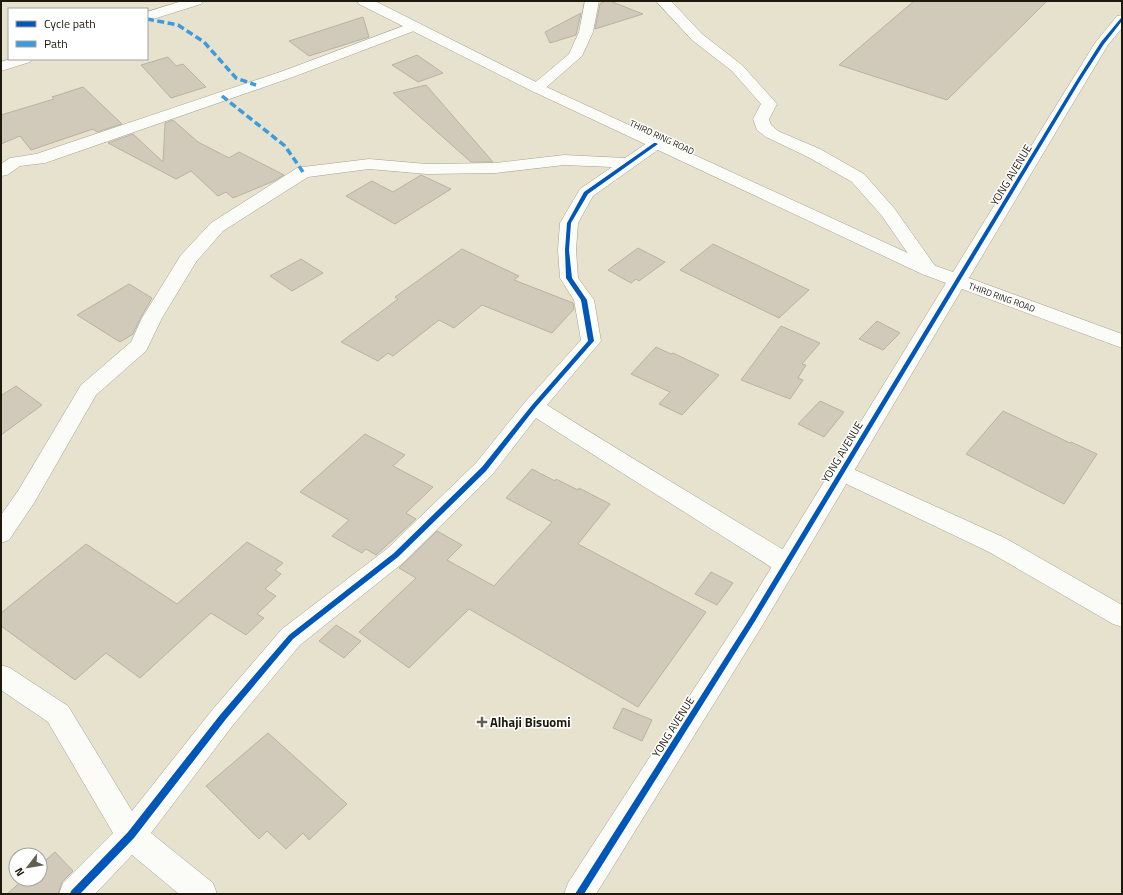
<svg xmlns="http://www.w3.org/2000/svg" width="1123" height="895" viewBox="0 0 1123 895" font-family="'Titillium Web',sans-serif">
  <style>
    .building { fill: #d1cabb; stroke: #b8b2a3 }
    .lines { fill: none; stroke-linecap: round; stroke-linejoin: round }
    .street-casing { stroke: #a5a292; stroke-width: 1 }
    .secondary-casing { stroke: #a5a292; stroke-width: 1 }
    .street { fill: #fbfbf8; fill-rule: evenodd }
    .secondary { fill: #fbfbf8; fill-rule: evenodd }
    .quiet { stroke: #3c9bde; stroke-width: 3.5; stroke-dasharray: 7 3.5; stroke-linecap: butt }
    .cycleway-casing { stroke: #fff; stroke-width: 2 }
    .cycleway { fill: #0057b8; fill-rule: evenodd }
    .poi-dot { fill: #635f50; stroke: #fff; stroke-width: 1.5 }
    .labels { text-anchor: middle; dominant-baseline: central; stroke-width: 3; stroke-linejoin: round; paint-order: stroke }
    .far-street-label { font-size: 9px; fill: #1d190c; stroke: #fff }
    .street-label { font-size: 11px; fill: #1d190c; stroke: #fff }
    .near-poi-label { font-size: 13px; font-weight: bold; fill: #1d190c; stroke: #fff; text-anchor: start }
  </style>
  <rect width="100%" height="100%" fill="#e6e2ce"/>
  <g class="building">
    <path d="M605,1H610L643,14L595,29L600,4Z"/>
    <path d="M914,1H1047L947,100L839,65Z"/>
    <path d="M581,13L576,35L550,43L545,32Z"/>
    <path d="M363,17L369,37L309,56L289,41Z"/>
    <path d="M417,55L443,73L418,82L392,65Z"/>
    <path d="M168,57L176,66L183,64L206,87L171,98L141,65Z"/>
    <path d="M426,85L493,162H471L393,93Z"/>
    <path d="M83,87L122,124L97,132L93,129L31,150L20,136L1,144V115L54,99L52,97Z"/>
    <path d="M173,120L198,142L229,158L239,152L284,175L274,181L233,198L226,192L218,196L191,171L176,179L108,143L133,134L163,162L165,123Z"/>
    <path d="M421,175L451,189L395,224L346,196L372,181L393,192Z"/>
    <path d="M713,244L809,290L779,318L680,270Z"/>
    <path d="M638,248L665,262L639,281L636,279L631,283L608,270Z"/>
    <path d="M462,249L519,276L514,280L573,303L574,309L552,333L482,305L454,328L439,320L393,356L388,353L378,361L341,342L398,299L395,297Z"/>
    <path d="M301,259L323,273L292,291L270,276Z"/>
    <path d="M129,284L152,298L141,317L133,334L120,342L77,315Z"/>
    <path d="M877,321L900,333L883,350L859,339Z"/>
    <path d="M781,326L820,343L802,364L806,365L798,378L803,380L790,399L741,380Z"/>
    <path d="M656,347L671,354L673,353L719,375L682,415L659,404L670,392L631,374Z"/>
    <path d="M16,386L42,405L1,435V394L2,395Z"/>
    <path d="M820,401L844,412L824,437L798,424Z"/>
    <path d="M1003,411L1070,443L1071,442L1097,454L1064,504L966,454Z"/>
    <path d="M365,434L405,455L393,466L433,487L406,513L416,519L376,555L366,549L362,553L332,536L349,520L300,492Z"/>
    <path d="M532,469L555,481L556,479L578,490L579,488L610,504L578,544L706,612L638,707L469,609L409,668L359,632L416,578L399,568L437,531L462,545L447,560L494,586L552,522L506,498Z"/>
    <path d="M247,542L283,563L275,570L281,574L265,589L276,596L257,614L264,618L246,635L211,613L140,678L106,653L75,680L1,626V613L86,544L177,604Z"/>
    <path d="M711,572L733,583L717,605L695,594Z"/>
    <path d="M336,625L361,641L344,658L319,641Z"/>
    <path d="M623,708L652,720L642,741L613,728Z"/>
    <path d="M268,733L347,804L309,840L303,833L286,849L267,831L259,839L206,786Z"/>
    <path d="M55,852L73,871L62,882L58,894H7L24,879H40V865Z"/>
  </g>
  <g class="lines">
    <defs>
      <g id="street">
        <path d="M182,1H203L201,4L147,21V12Z"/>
        <path d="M585,1H599L593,32L582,56L542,91L537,93L532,91L529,88L532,85L569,54L579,32Z"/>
        <path d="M656,1H671L702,34L742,65L777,104L769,119L771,125L778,131L820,149L864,174L894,208L938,270L936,274L929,276L922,274L882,216L852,182L808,157L766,137L757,130L753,119L761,104L732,71L692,40Z"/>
        <path d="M414,22L419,23L421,26L419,29L293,77L45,163L20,166L7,175L1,176V164L10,158L36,154L283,71Z"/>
        <path d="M10,59H32L30,62L1,71V62Z"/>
        <path d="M656,139L662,141L664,144L662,147L593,196L578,223L576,250L578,278L594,300L601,341L547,405C629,457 712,506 795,557L798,564L795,571L786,574L777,571C697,519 616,470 536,418L492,475L404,562L300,645L233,725L151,833L213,883L217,894H179L132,855L95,894H59L63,883L113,833L48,722L1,690V665L10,668L68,706L132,811L213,709L282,629L388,548L476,463L526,401L581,340L574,300L560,278L558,250L560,223L580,189L612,167L564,165L496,173L427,174L369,169L308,177L223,231L196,262L162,318L146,351L96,395L34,503L9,540L1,543V515L18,491L81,385L131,342L142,318L181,255L211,223L297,168L303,167L369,159L427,164L496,163L564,155L625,158L650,141Z"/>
        <path d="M842,464L1005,538L1122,605V627L1113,624L989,552L834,478L831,472L834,466Z"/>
      </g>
      <path id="secondary" d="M357,1H375L542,85L936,266L953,272L1095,43L1117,16L1122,15V28L1108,45L1088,78L969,278L1122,334V348L962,289L762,626L596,894H564L568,883L744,612L946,283L922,274L532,91L359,4Z"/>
    </defs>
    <use href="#street" class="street-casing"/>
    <use href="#secondary" class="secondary-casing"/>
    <use href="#street" class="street"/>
    <use href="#secondary" class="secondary"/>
    <g class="quiet">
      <path d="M147,19L178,25L204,42L236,78L256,85"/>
      <path d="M222,96L285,146L303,172"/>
    </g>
    <defs>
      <g id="cycleway">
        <path d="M1121,18H1122V21L1104,44L1082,78L755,621L584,894H575L751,617L1078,78L1101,42Z"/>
        <path d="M654,143H656L658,144L588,194L571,223L569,250L572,278L587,300L594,341L593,342L536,407L486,471L398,557L293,639L226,719L134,838L80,894H70L71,891L128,832L220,715L289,635L394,553L482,467L532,405L588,341L581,300L566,278L565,250L567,223L584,192Z"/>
      </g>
    </defs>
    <use href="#cycleway" class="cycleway-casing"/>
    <use href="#cycleway" class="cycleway"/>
  </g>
  <path class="poi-dot" d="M480 716h4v4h4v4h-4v4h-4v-4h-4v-4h4z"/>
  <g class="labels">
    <g class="far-street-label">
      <text transform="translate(662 137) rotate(25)">THIRD RING ROAD</text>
      <text transform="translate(1002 297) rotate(20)">THIRD RING ROAD</text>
    </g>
    <g class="street-label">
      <text transform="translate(1011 175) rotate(-59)">YONG AVENUE</text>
      <text transform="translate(842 452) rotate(-59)">YONG AVENUE</text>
      <text transform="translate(673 727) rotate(-58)">YONG AVENUE</text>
    </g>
    <g class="near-poi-label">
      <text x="490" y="722">Alhaji Bisuomi</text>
    </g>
  </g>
  <rect width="1123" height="895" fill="none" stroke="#1d190c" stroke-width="4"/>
  <rect x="8" y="8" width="140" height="52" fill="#ffffff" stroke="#a5a39e"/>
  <rect x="16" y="21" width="20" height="6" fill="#0057b8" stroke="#a5a39e"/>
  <text x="44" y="28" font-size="12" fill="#1d190c">Cycle path</text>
  <rect x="16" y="41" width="20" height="6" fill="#3c9bde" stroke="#a5a39e"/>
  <text x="44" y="48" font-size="12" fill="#1d190c">Path</text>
  <g transform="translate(28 867) rotate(239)"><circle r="19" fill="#ffffff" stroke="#a5a39e"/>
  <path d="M0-3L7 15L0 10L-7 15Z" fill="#635f50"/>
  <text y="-6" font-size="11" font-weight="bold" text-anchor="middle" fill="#1d190c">N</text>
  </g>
</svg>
